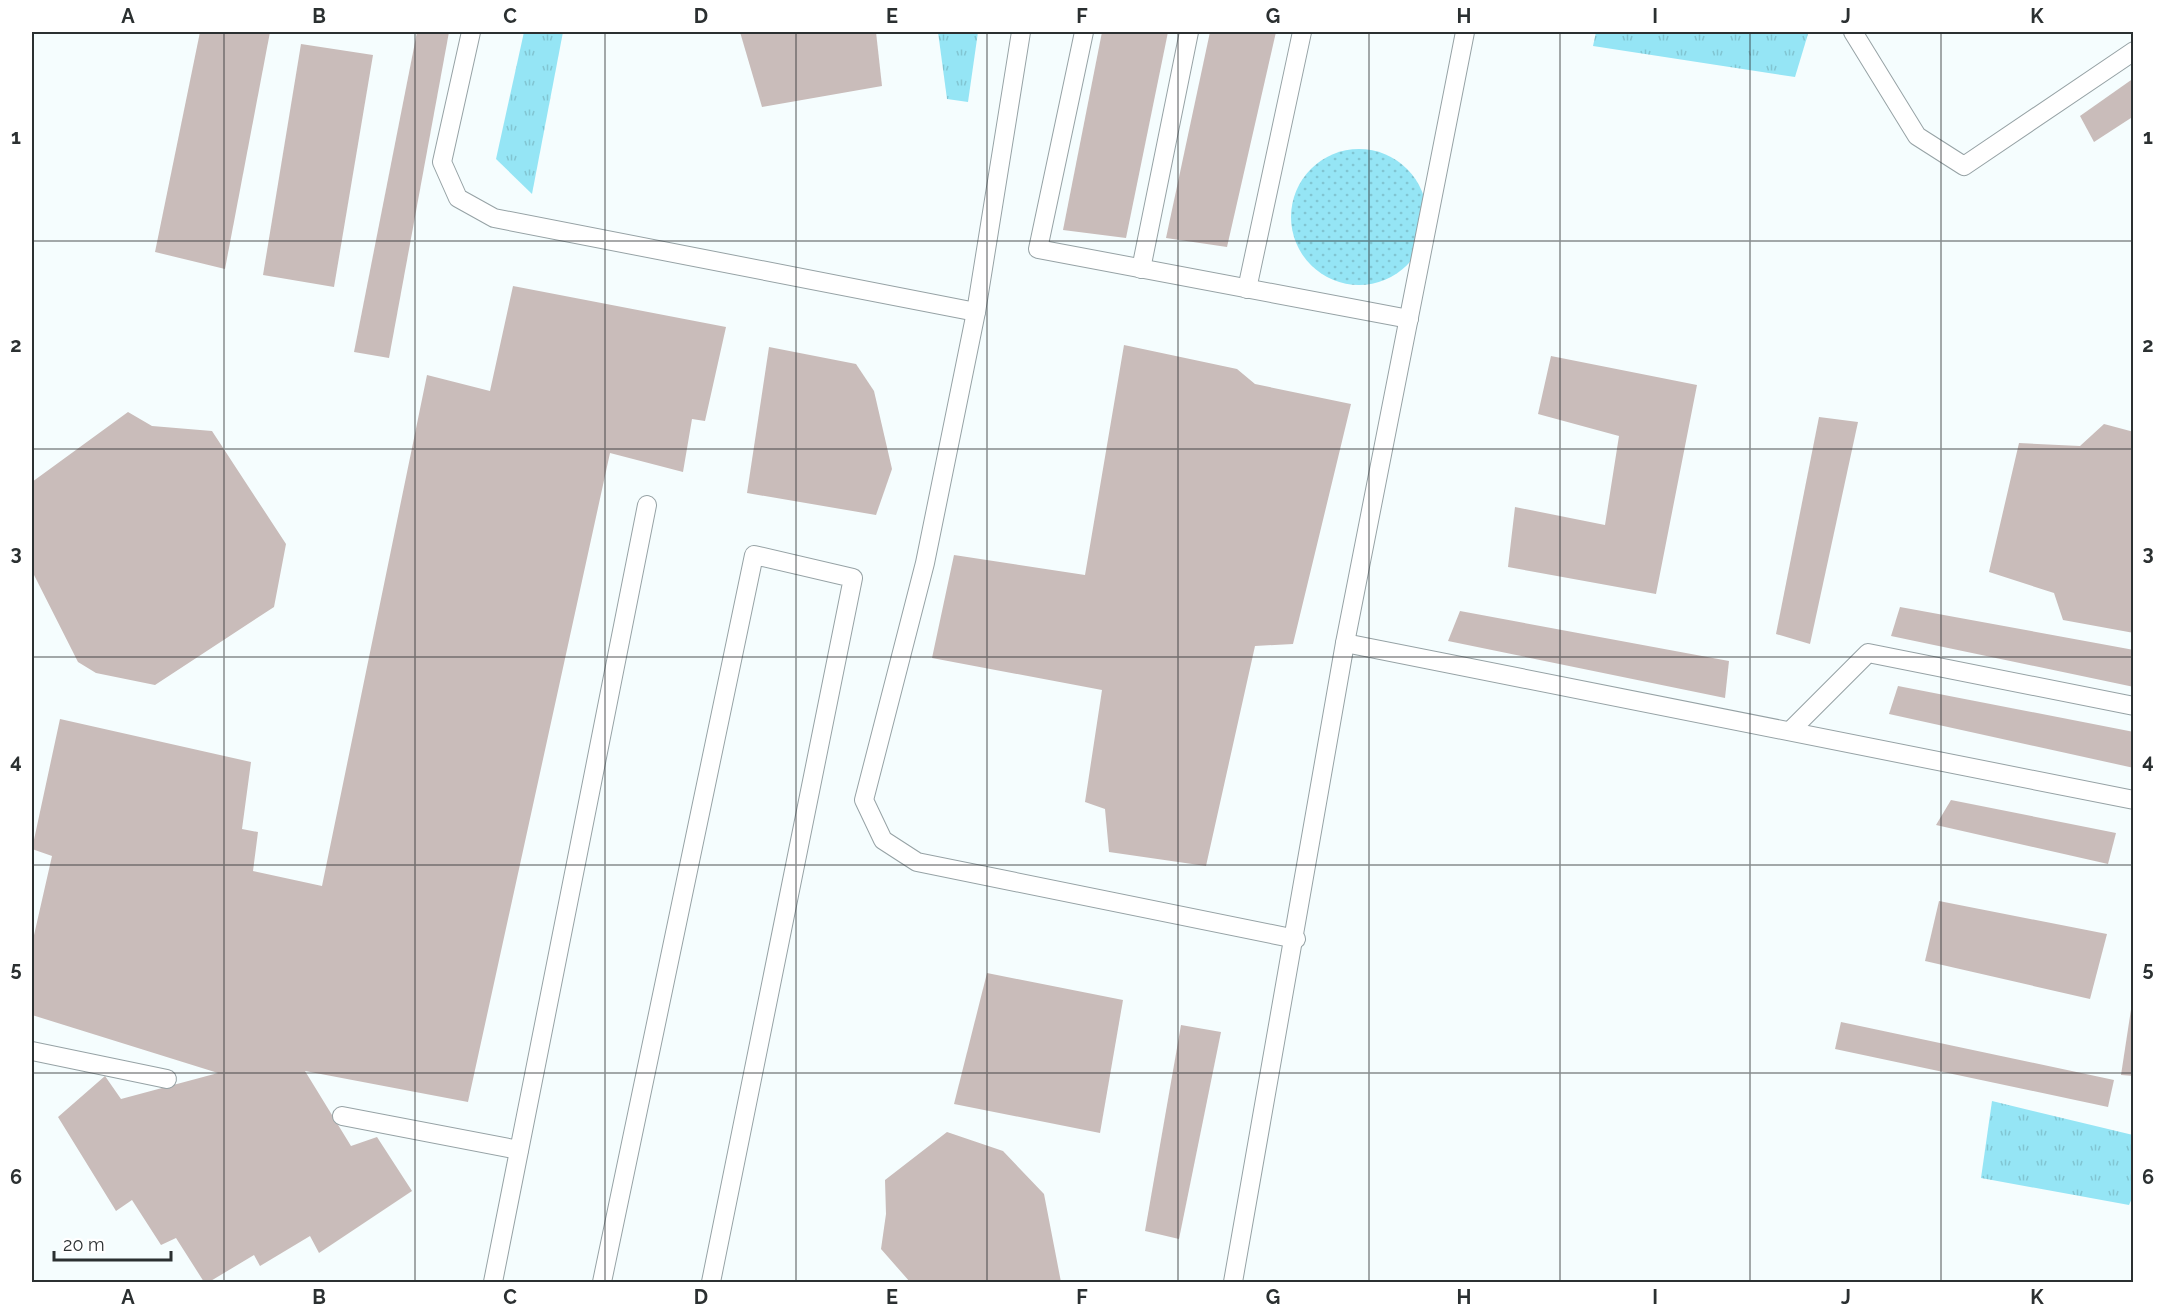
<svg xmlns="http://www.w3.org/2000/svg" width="2165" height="1314" viewBox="0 0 2165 1314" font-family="Raleway,sans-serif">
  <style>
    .grass { fill: url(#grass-tufts) }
    .park { fill: url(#park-dots) }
    .building { fill: #c9bcba }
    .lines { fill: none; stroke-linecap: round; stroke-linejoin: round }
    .lane-casing { stroke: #96a2a5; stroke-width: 20 }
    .lane { stroke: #fff; stroke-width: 18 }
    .grid { fill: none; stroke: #2b3031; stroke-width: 1.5; stroke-opacity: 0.55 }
    .neatline { fill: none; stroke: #2b3031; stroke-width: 2 }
    .grid-label { font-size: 20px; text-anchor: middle; font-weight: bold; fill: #2b3031 }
  </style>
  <defs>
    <pattern id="grass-tufts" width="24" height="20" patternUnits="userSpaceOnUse" patternTransform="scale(1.5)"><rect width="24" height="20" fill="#95e5f5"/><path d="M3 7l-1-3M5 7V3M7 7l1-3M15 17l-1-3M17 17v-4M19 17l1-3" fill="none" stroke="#81c5d2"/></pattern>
    <pattern id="park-dots" width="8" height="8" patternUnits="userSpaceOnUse" patternTransform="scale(1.5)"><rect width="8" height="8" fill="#95e5f5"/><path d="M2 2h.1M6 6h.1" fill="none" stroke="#81c5d2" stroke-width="1.8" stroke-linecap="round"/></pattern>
  </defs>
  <rect width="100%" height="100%" fill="#f5fdfe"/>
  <g class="grass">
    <path d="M524,32H563L532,194L496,159Z"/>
    <path d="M938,32H978L968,102L947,99Z"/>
    <path d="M1596,32H1807L1808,34L1795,77L1593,46Z"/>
    <path d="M1992,1101L2133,1135V1196L2129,1205L1981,1178Z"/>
  </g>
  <circle class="park" cx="1359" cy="217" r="68"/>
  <g class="building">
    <path d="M200,32H270L225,269L155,252Z"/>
    <path d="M417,32H449L389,358L354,352Z"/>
    <path d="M740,32H876L882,86L762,107Z"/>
    <path d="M1102,32H1168L1126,238L1063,230Z"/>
    <path d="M1210,32H1276L1227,247L1166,238Z"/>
    <path d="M301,44L373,55L334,287L263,275Z"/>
    <path d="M2134,78V116L2094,142L2080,116Z"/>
    <path d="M513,286L726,327L705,421L692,419L683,472L610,453L468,1102L305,1071L351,1146L377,1137L412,1191L319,1253L310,1236L260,1266L254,1255L209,1282H204L176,1238L161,1245L132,1200L116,1211L58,1117L105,1076L121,1099L218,1073L32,1015V944L52,856L32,849L60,719L251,762L242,829L258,832L253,871L322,886L427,375L490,391Z"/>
    <path d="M1124,345L1237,369L1255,384L1351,404L1293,644L1255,646L1206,866L1109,852L1105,809L1085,802L1102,690L932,658L954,555L1085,575Z"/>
    <path d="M769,347L856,364L874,391L892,469L876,515L747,493Z"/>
    <path d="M1551,356L1697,385L1656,594L1508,567L1515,507L1605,525L1619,436L1538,414Z"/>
    <path d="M128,412L152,426L212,431L286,544L274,607L155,685L96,673L78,662L32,571V482Z"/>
    <path d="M1819,417L1858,422L1810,644L1776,634Z"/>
    <path d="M2104,424L2134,432V633L2063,620L2054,593L1989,572L2019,443L2080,446Z"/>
    <path d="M1900,607L2134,650V687L1891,636Z"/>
    <path d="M1460,611L1729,661L1725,698L1448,641Z"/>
    <path d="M1898,686L2134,732V768L1889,714Z"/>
    <path d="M1951,800L2116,833L2108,864L1936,825Z"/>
    <path d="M1939,901L2107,934L2090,999L1925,961Z"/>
    <path d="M987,973L1123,1000L1100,1133L954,1104Z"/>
    <path d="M2132,1003L2134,1076L2121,1075Z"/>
    <path d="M1841,1022L2114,1080L2108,1107L1835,1049Z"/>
    <path d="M1181,1025L1221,1032L1179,1239L1145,1231Z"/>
    <path d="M947,1132L1003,1151L1044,1194L1061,1282H910L881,1249L886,1214L885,1180Z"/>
  </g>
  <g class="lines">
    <defs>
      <g id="lane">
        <path d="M471,32L442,162L458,198L494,218L976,312"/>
        <path d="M1021,32L976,312L925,563L864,800L883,840L917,862L1296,939"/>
        <path d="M1084,32L1038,249L1409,319"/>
        <path d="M1853,32L1917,136L1964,166L2134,51"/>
        <path d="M1141,269L1189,32"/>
        <path d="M1247,289L1302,32"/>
        <path d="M1345,643L2134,800"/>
        <path d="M1790,731L1868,653L2134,706"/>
        <path d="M32,1051L167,1079"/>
        <path d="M342,1116L519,1150"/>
        <path d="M493,1282L647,505"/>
        <path d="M602,1282L754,555L853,578L711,1282"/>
        <path d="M1233,1282L1345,643L1465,32"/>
      </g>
    </defs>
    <use href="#lane" class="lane-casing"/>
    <use href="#lane" class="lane"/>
  </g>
  <path class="grid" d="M224,32V1282M415,32V1282M605,32V1282M796,32V1282M987,32V1282M1178,32V1282M1369,32V1282M1560,32V1282M1750,32V1282M1941,32V1282M32,241H2134M32,449H2134M32,657H2134M32,865H2134M32,1073H2134"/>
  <rect width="2165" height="1314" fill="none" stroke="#ffffff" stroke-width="66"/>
  <path d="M54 1251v9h117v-9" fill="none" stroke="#2b3031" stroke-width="3"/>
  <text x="63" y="1251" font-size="18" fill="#2b3031" stroke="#ffffff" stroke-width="4.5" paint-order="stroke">20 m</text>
  <rect x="33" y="33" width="2099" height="1248" class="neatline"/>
  <g class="grid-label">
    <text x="128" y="23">A</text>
    <text x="319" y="23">B</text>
    <text x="510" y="23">C</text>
    <text x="701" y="23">D</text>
    <text x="892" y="23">E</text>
    <text x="1082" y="23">F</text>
    <text x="1273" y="23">G</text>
    <text x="1464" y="23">H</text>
    <text x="1655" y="23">I</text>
    <text x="1846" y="23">J</text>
    <text x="2037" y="23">K</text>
    <text x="16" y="144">1</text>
    <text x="2148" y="144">1</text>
    <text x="16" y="352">2</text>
    <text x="2148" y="352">2</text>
    <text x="16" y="560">3</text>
    <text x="2148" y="560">3</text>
    <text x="16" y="768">4</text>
    <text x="2148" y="768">4</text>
    <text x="16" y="976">5</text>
    <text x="2148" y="976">5</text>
    <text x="16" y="1184">6</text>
    <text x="2148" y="1184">6</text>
    <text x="128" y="1304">A</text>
    <text x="319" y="1304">B</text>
    <text x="510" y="1304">C</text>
    <text x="701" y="1304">D</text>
    <text x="892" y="1304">E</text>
    <text x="1082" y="1304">F</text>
    <text x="1273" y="1304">G</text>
    <text x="1464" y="1304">H</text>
    <text x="1655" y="1304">I</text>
    <text x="1846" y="1304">J</text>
    <text x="2037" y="1304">K</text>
  </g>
</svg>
